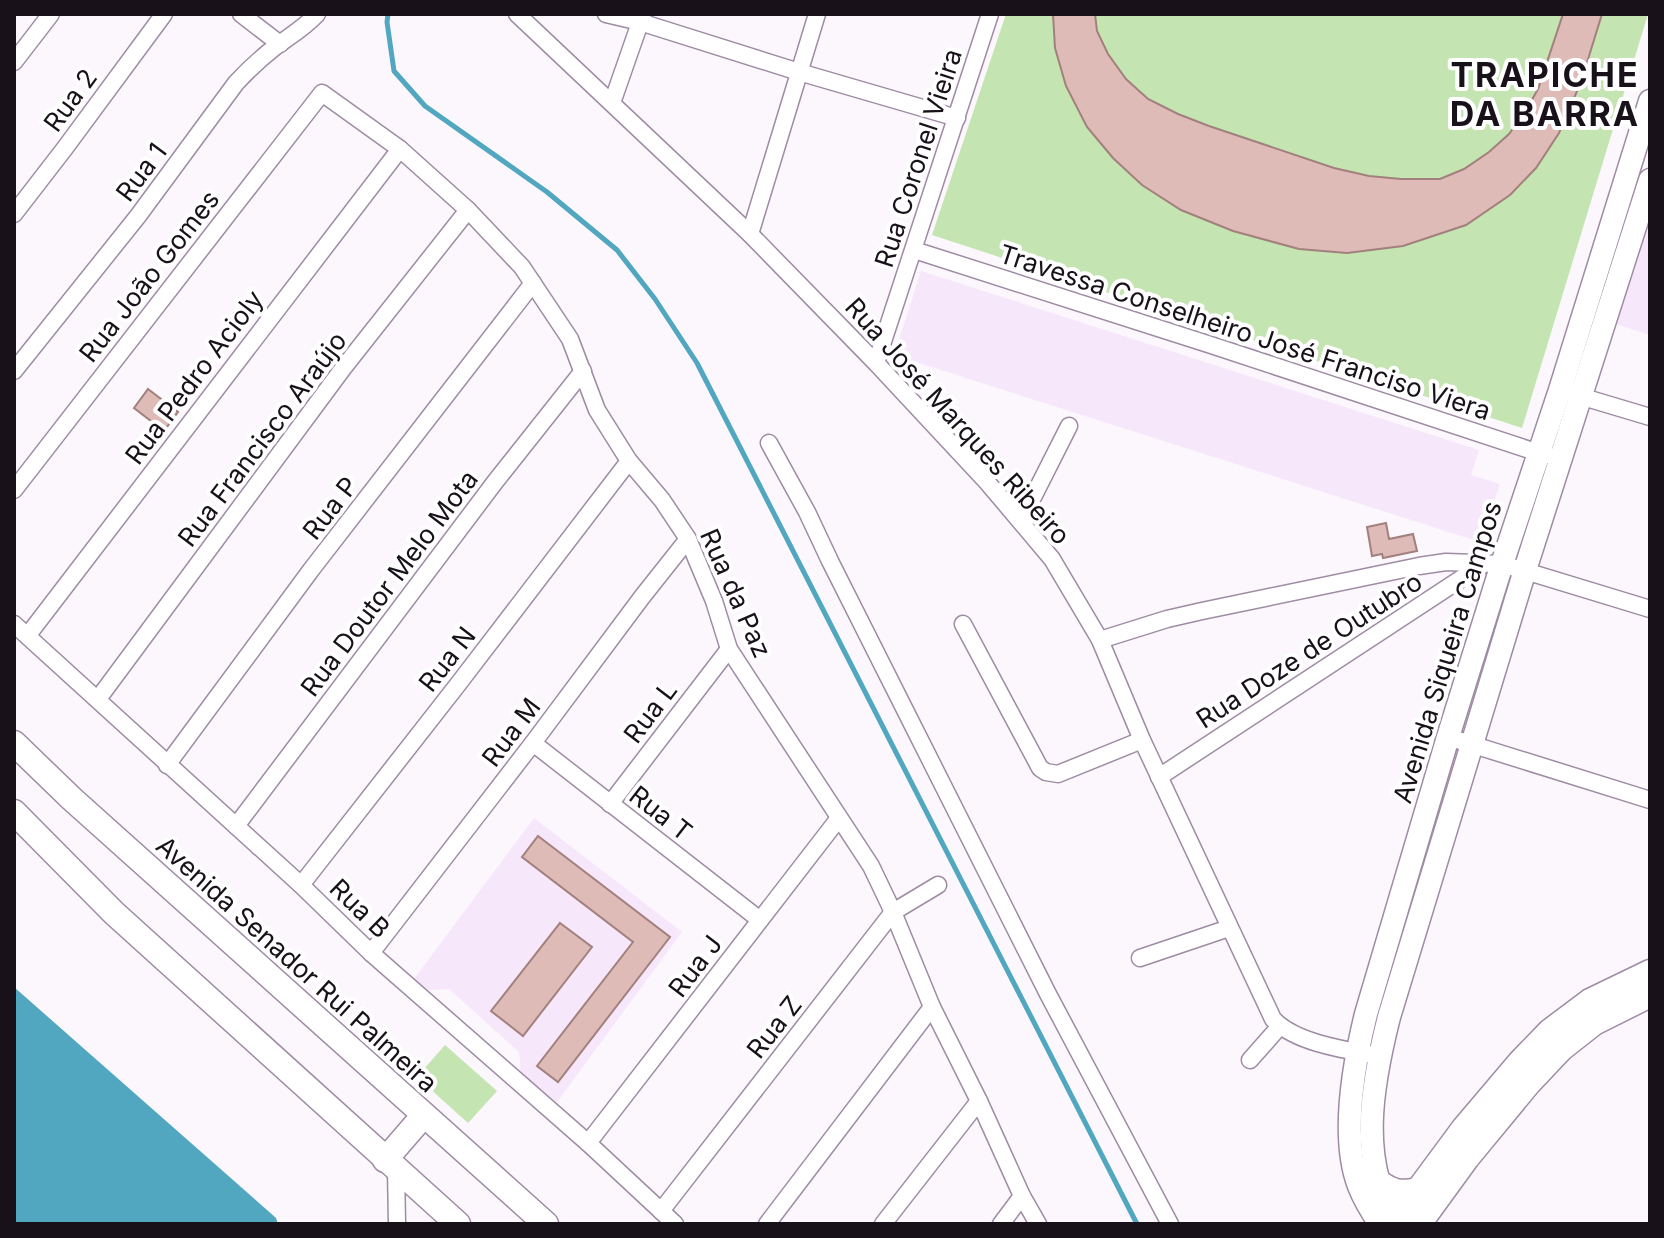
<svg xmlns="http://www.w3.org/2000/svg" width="1664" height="1238" viewBox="0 0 1664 1238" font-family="Inter,sans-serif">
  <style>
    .built { fill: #f6e7fb }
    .green { fill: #c4e4b1 }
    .water { fill: #51a6c0 }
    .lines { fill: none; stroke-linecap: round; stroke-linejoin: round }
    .stream { stroke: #51a6c0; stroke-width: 5 }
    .building { fill: #dfbbb8; stroke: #a2807d; stroke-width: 2 }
    .street-casing { stroke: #9e8ba4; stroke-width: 19 }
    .secondary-casing { stroke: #9e8ba4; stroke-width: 25 }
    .primary-casing { stroke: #9e8ba4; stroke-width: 27 }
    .street { stroke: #fff; stroke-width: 16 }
    .secondary { stroke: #fff; stroke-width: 22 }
    .primary { stroke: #fff; stroke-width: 24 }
    .labels { text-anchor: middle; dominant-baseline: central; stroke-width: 8; stroke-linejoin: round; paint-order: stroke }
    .street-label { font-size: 26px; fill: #18111a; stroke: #fff }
    .district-label { font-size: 34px; font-weight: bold; letter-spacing: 2px; fill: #18111a; stroke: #fff }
  </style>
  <rect width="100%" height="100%" fill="#fbf7fc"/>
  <g class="built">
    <path d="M1650,208V335L1613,323Z"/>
    <path d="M921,271L1479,450L1471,475L1500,484L1480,542L894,355Z"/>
    <path d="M534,818L682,932L557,1102L521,1074L519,1052L449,989L429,990L414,979Z"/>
  </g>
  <g class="green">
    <path d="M1006,14H1648L1522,428L932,235Z"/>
    <path d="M445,1045L497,1091L468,1123L417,1077Z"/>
  </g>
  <path class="water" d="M14,987L276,1218L278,1224H14Z"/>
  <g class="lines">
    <path class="stream" d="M388,14L387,22L394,71L425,106L547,192L617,250L655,299L697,363L1137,1224"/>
  </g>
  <g class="building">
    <path d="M1053,14H1095L1097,31L1108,54L1126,79L1148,99L1178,114L1209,126L1334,168L1369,176L1401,179H1440L1464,169L1489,152L1509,134L1525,112L1538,89L1563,14H1602L1581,82L1559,133L1536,168L1510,195L1466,225L1403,246L1347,253L1299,249L1233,231L1181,210L1142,185L1113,158L1087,127L1066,86L1055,48Z"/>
    <path d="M148,389L178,412L164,431L134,408Z"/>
    <path d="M1386,523L1389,539L1413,534L1417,551L1383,558L1382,554L1372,556L1367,527Z"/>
    <path d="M538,836L670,937L558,1082L537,1066L633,942L522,857Z"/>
    <path d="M560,923L592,947L523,1036L491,1011Z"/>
  </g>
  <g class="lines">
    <defs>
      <g id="street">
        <path d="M241,14L280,44"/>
        <path d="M517,14L750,234L876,363L987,482L1052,559L1100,640L1142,740L1273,1019C1293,1041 1339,1049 1368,1054"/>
        <path d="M606,14L640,22L799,72L957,118"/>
        <path d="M14,62L51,14"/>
        <path d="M612,103L643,14"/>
        <path d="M14,214L65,148L164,14"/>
        <path d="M750,234L817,14"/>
        <path d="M914,250L1211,345L1539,453L1548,455"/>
        <path d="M876,363L990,14"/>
        <path d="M14,371L138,216L236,83C248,70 261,58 275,47C290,36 304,28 317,14"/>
        <path d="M1573,394L1650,417"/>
        <path d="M769,443L807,512L830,561L1048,994L1170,1224"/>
        <path d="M14,490L322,93L400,149L468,210L522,267L570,339L597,410L629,461L662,500L688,539L714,601L729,649L871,866L893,912L932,1007L979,1101L1022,1196L1038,1224"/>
        <path d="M1021,521L1069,426"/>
        <path d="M14,624L301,885L371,953L588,1143L675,1224"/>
        <path d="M963,624L1040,768L1046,772L1058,774L1142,740"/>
        <path d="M28,635L400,149"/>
        <path d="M1100,640L1167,619L1202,611L1419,566L1446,562L1502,564L1650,609"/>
        <path d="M98,699L344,367L468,210"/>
        <path d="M1448,737L1650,800"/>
        <path d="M533,743L760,920"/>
        <path d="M167,765L311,570L533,283"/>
        <path d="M1159,777L1485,563"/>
        <path d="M610,804L729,649"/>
        <path d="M236,826L495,482L583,371"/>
        <path d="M301,885L459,683L629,461"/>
        <path d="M371,953L533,743L642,597L688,539"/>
        <path d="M1140,958L1229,928"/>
        <path d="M1250,1060L1280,1026"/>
        <path d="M588,1143L839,818"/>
        <path d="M396,1169L397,1224"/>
        <path d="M661,1211L893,912L938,885"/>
        <path d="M767,1224L932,1007"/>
        <path d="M883,1224L979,1101"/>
        <path d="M1001,1224L1022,1196"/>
      </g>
      <g id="secondary">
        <path d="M1380,1224C1372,1212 1364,1199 1359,1186C1340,1137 1354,1063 1366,1014L1448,737L1502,564L1560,390L1650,101"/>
        <path d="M1398,1224C1357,1163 1372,1084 1389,1017L1525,570L1650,180"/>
      </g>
      <g id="primary">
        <path d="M14,743L72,799L546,1224"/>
        <path d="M14,812L114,913L458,1224"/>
        <path d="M385,1160L424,1115"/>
        <path d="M1377,1181C1392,1192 1400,1194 1418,1190"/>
        <path d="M1393,1224L1464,1128L1520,1062L1550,1031L1590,1001L1650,972"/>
        <path d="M1419,1224L1467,1158L1528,1084L1561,1049L1594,1023L1650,995"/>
      </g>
    </defs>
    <use href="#street" class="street-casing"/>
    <use href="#secondary" class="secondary-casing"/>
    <use href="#primary" class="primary-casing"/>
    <use href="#street" class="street"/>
    <use href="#secondary" class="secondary"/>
    <use href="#primary" class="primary"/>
  </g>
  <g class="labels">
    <g class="street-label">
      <text transform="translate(70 100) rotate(-54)">Rua 2</text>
      <text transform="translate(918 158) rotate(-72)">Rua Coronel Vieira</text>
      <text transform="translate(141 172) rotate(-53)">Rua 1</text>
      <text transform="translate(149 276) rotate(-52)">Rua João Gomes</text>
      <text transform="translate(1245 332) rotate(18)">Travessa Conselheiro José Franciso Viera</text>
      <text transform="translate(194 377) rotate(-53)">Rua Pedro Acioly</text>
      <text transform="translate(958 421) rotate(48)">Rua José Marques Ribeiro</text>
      <text transform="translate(262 439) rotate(-53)">Rua Francisco Araújo</text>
      <text transform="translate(330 508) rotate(-52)">Rua P</text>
      <text transform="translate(389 583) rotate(-53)">Rua Doutor Melo Mota</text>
      <text transform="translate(736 593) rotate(66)">Rua da Paz</text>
      <text transform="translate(1309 650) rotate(-33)">Rua Doze de Outubro</text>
      <text transform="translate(1447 652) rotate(-73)">Avenida Siqueira Campos</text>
      <text transform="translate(447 659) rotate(-52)">Rua N</text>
      <text transform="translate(650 712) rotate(-53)">Rua L</text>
      <text transform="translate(511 732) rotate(-53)">Rua M</text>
      <text transform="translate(661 813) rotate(38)">Rua T</text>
      <text transform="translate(360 908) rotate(44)">Rua B</text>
      <text transform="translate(297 964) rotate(42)">Avenida Senador Rui Palmeira</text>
      <text transform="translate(695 966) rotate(-53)">Rua J</text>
      <text transform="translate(774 1027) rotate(-52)">Rua Z</text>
    </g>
    <g class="district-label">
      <text x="1545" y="74">TRAPICHE<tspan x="1545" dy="39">DA BARRA</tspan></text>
    </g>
  </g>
  <rect width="1664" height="1238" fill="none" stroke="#18111a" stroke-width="32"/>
</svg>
